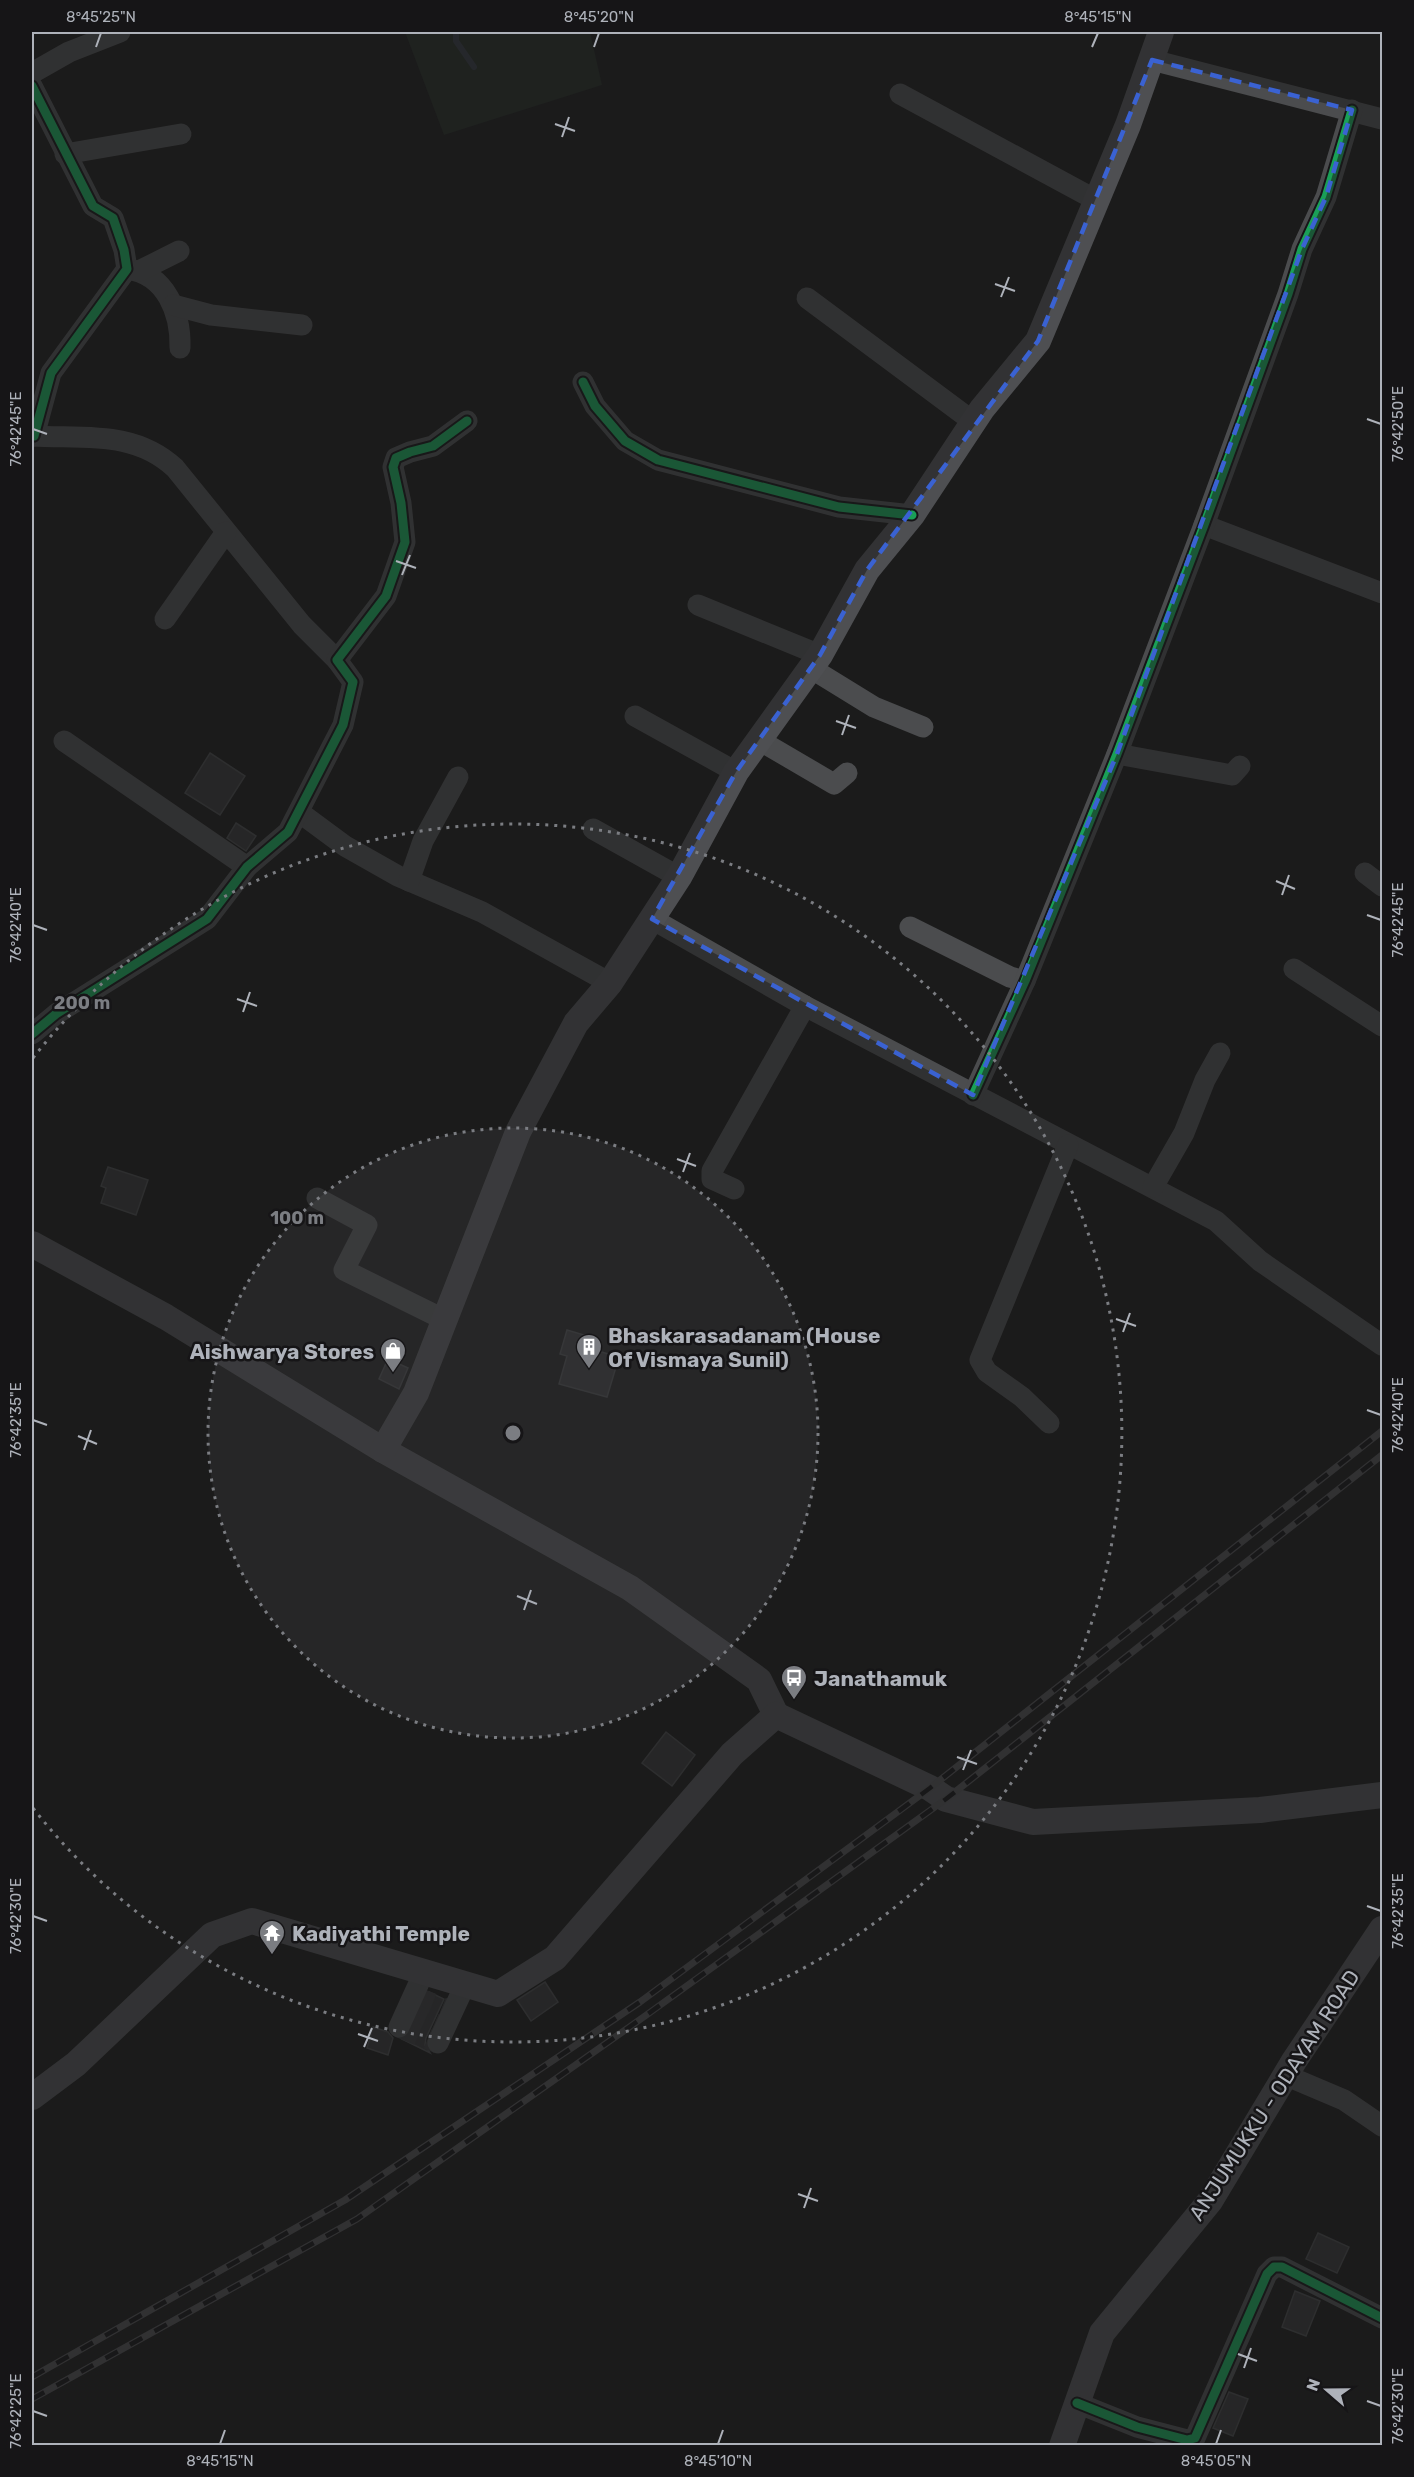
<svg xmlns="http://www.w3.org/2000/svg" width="1414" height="2477" viewBox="0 0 1414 2477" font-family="Rubik,sans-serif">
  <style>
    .green { fill: #242a25 }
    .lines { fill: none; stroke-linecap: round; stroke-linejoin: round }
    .stream { stroke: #32373e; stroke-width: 6 }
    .building { fill: #343435; stroke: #444547; stroke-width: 1.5 }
    .minor-tunnel { stroke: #38393b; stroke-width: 21; stroke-dasharray: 21 10; stroke-linecap: butt }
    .minor { stroke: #4b4c4e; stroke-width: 21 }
    .major { stroke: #4e4f52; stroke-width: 26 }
    .rail-casing { stroke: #4c4c4f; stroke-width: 7 }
    .rail { stroke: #161517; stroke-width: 4.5; stroke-dasharray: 14; stroke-linecap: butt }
    .cycleway-casing { stroke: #161517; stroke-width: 13 }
    .cycleway { stroke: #1a9f57; stroke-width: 9 }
    .marked { fill: none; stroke: #3a62d2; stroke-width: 4.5; stroke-dasharray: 12 8; stroke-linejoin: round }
    .ticks { fill: none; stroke: #aeb2ba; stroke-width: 2 }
    .ring { fill: none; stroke: #7b7d82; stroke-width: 3; stroke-dasharray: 3 6 }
    .labels { text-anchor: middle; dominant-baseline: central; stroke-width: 5; stroke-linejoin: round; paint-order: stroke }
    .poi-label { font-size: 21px; font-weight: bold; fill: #aeb2ba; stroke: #161517; text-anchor: start }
    .street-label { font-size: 21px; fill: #aeb2ba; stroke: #161517 }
    .centre { fill: #7b7d82; stroke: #161517; stroke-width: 3 }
    .ring-label { font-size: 18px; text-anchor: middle; font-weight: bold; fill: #7b7d82; stroke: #161517; stroke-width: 5; stroke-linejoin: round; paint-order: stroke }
    .neatline { fill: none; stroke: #aeb2ba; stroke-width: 2 }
    .ticks-label { font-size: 15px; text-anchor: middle; fill: #aeb2ba }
  </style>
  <rect width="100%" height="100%" fill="#1b1b1b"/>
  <path class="green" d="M405,32H590L602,85L444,135Z"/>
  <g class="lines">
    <path class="stream" d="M456,32V41L474,67"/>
  </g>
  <g class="building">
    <path d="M210,753L245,776L220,815L185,793Z"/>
    <path d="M236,823L256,836L246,851L227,838Z"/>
    <path d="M108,1167L148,1180L136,1215L101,1203L106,1188L101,1186Z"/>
    <path d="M567,1330L594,1338L591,1349L619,1357L607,1397L559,1384L567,1356L560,1354Z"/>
    <path d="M388,1359L408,1368L399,1389L379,1379Z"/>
    <path d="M666,1732L695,1755L672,1786L642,1763Z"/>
    <path d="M545,1982L558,2002L531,2021L517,2000Z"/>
    <path d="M429,1992L444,1999L426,2038L425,2045L430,2053L402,2039L411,2032Z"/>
    <path d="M373,2027L388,2032L393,2038L388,2055L367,2048Z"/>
    <path d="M1318,2233L1349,2247L1337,2273L1306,2259Z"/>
    <path d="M1295,2291L1320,2301L1306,2336L1282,2327Z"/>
    <path d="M1229,2392L1248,2399L1233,2436L1213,2428Z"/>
  </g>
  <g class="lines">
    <g class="minor-tunnel">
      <path d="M413,1996L453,2012"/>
      <path d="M406,2011L445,2028"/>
      <path d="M399,2027L438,2043"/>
    </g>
    <g class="minor">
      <path d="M1152,60L1382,119"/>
      <path d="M32,73L69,52L120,32"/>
      <path d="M32,86L93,206L113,218L124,250L127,269L51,373L34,436"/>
      <path d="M900,94L1096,200"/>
      <path d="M65,154L181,134"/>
      <path d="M127,269C166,274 181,313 180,348"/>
      <path d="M139,271L179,251"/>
      <path d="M807,298L975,423"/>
      <path d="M173,305L211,315L302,325"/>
      <path d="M583,382L595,406L625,441L658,460L839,507L912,515"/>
      <path d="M32,436C84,439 134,430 175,468L302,625L337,660"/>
      <path d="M1204,525L1382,593"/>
      <path d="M698,605L820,655"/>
      <path d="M165,619L226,532"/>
      <path d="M809,667L874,707L923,727"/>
      <path d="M635,716L736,772"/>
      <path d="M759,740L834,784L847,773"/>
      <path d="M64,741L247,867"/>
      <path d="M1117,754L1232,775L1240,766"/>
      <path d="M299,812L345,846L398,876L482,912L610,983"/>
      <path d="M593,829L679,877"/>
      <path d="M1365,873L1382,886"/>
      <path d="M409,881L423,841L458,777"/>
      <path d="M652,919L805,1006L1216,1221L1260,1261L1382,1345"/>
      <path d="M910,927L1010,977L1025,981"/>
      <path d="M1294,969L1382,1026"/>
      <path d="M32,1034L56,1014L207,919L247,867L288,832L343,725L353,682L337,660L386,596L405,542L401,503L393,467L396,458L410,452L433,446L467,421"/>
      <path d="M973,1095L1025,981L1117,754L1204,525L1288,294L1302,249L1326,197L1352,110"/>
      <path d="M1153,1187L1184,1133L1205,1080L1220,1053"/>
      <path d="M734,1189L712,1179V1171L805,1006"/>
      <path d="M317,1198L367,1225L344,1270L445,1320"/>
      <path d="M1049,1423L1022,1397L987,1372L980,1360L1068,1145"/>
      <path d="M399,2027L424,1972"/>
      <path d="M438,2043L465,1985"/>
      <path d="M1285,2075L1344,2100L1382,2126"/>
      <path d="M1077,2403L1137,2427L1187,2440L1195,2438L1267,2274L1274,2267H1282L1382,2318"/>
    </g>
    <g class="major">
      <path d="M32,1244L166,1317L383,1450L630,1588L759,1680L776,1715"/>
      <path d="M383,1450L416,1393L518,1132L576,1023L610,983L679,877L736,772L820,655L867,570L912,515L982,409L1038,341L1128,125L1161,32"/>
      <path d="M32,2097L76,2064L212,1935L252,1921L498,1994L555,1958L732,1754L776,1715L930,1788L946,1799L1033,1822L1260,1810L1382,1795"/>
      <path d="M1062,2446L1102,2333L1210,2201L1294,2061L1382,1929"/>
    </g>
    <defs>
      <g id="rail">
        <path d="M32,2377L345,2200L640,2002L930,1788L1382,1431"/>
        <path d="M32,2399L357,2219L645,2016L946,1799L1382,1455"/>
      </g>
    </defs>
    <use href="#rail" class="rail-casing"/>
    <use href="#rail" class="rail"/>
    <defs>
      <g id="cycleway">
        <path d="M32,86L93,206L113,218L124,250L127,269L51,373L34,436"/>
        <path d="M583,382L595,406L625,441L658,460L839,507L912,515"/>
        <path d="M32,1034L56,1014L207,919L247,867L288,832L343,725L353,682L337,660L386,596L405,542L401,503L393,467L396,458L410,452L433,446L467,421"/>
        <path d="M973,1095L1025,981L1117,754L1204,525L1288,294L1302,249L1326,197L1352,110"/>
        <path d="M1077,2403L1137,2427L1187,2440L1195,2438L1267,2274L1274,2267H1282L1382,2318"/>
      </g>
    </defs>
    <use href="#cycleway" class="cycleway-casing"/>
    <use href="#cycleway" class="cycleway"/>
  </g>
  <path d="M0 0H1414V2477H0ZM1152,60L1352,110L1326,197L1302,249L1117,754L973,1095L652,919L736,772L820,655L867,570L1038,341Z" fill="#1b1b1b" fill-opacity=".55" fill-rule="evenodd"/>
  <path class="marked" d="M1152,60L1352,110L1326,197L1302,249L1117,754L973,1095L652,919L736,772L820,655L867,570L1038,341Z"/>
  <path class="ticks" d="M96,47L101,33M594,47L599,33M1092,47L1098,33M555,124L575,131M562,137L569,117M995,284L1015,291M1001,297L1009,277M1367,419L1381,424M33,429L47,434M396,561L416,568M402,575L410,555M836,721L856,728M842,735L849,715M1276,881L1295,889M1282,895L1289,875M1367,915L1381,920M33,925L47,930M237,999L257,1006M243,1012L250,992M677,1159L696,1166M683,1172L690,1153M1116,1319L1136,1326M1123,1332L1130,1313M1367,1410L1381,1415M33,1420L47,1425M78,1436L97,1444M84,1450L91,1430M517,1596L537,1604M524,1610L531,1590M957,1757L977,1764M963,1770L971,1750M1367,1906L1381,1911M33,1916L47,1921M358,2034L378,2041M364,2047L372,2028M798,2194L818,2201M804,2208L811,2188M1238,2354L1257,2361M1244,2368L1251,2348M1367,2401L1381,2406M33,2411L47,2416M220,2444L225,2430M718,2444L723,2430M1216,2444L1221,2430"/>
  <circle cx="513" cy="1433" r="305" fill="#7b7d82" fill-opacity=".12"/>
  <g class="ring">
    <circle cx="513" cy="1433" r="305"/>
    <path d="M33 1058A609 609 0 1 1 33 1808"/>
  </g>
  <defs>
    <symbol id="building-pin" viewBox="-11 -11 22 30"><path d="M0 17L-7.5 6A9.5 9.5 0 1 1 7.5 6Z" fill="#7b7d82" stroke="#161517"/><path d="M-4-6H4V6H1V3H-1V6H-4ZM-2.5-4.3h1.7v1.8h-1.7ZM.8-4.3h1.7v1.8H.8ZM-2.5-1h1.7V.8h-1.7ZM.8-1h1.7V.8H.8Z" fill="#fff"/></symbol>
    <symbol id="shop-pin" viewBox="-11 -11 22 30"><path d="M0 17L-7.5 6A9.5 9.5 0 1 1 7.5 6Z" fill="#7b7d82" stroke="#161517"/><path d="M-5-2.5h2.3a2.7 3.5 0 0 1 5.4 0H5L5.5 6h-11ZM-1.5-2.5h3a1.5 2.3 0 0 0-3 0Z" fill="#fff"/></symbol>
    <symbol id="bus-pin" viewBox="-11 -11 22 30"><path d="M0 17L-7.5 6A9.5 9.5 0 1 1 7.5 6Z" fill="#7b7d82" stroke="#161517"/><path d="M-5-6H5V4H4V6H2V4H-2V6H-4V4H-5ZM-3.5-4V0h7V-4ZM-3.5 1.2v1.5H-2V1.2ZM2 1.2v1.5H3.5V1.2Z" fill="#fff"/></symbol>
    <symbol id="temple-pin" viewBox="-11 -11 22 30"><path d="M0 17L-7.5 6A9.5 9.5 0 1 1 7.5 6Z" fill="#7b7d82" stroke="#161517"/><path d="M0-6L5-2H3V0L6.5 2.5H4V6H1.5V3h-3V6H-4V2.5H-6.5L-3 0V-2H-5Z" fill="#fff"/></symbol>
  </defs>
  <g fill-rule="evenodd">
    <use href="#building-pin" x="574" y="1332" width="30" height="40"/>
    <use href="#shop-pin" x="378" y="1336" width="30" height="40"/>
    <use href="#bus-pin" x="779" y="1663" width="30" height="40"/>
    <use href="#temple-pin" x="257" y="1918" width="30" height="40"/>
  </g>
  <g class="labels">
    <g class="poi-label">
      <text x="608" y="1335">Bhaskarasadanam (House<tspan x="608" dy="24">Of Vismaya Sunil)</tspan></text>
      <text x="374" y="1351" text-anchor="end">Aishwarya Stores</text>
      <text x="814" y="1678">Janathamuk</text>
      <text x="292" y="1933">Kadiyathi Temple</text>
    </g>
    <g class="street-label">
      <text transform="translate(1274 2095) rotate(-57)">ANJUMUKKU - ODAYAM ROAD</text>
    </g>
  </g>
  <circle cx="513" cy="1433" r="9" class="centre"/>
  <g class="ring-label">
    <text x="82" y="1009">200 m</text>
    <text x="297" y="1224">100 m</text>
  </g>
  <rect width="1414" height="2477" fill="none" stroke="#161517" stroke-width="66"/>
  <g transform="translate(1327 2390) rotate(290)" stroke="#161517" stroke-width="4.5" paint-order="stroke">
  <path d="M0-4.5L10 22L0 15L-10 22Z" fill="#aeb2ba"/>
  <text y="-9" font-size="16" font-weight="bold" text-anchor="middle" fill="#aeb2ba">N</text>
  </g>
  <rect x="33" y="33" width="1348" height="2411" class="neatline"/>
  <g class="ticks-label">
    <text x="101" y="22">8°45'25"N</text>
    <text x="599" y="22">8°45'20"N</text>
    <text x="1098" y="22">8°45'15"N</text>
    <text transform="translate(1398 424) rotate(-90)" y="5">76°42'50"E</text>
    <text transform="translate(16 429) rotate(-90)" y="5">76°42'45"E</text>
    <text transform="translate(1398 920) rotate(-90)" y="5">76°42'45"E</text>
    <text transform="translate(16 925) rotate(-90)" y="5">76°42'40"E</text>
    <text transform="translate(1398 1415) rotate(-90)" y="5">76°42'40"E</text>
    <text transform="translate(16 1420) rotate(-90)" y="5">76°42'35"E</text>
    <text transform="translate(1398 1911) rotate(-90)" y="5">76°42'35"E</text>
    <text transform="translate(16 1916) rotate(-90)" y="5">76°42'30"E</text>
    <text transform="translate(1398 2406) rotate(-90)" y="5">76°42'30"E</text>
    <text transform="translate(16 2411) rotate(-90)" y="5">76°42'25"E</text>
    <text x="220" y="2466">8°45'15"N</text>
    <text x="718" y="2466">8°45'10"N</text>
    <text x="1216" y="2466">8°45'05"N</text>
  </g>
</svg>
